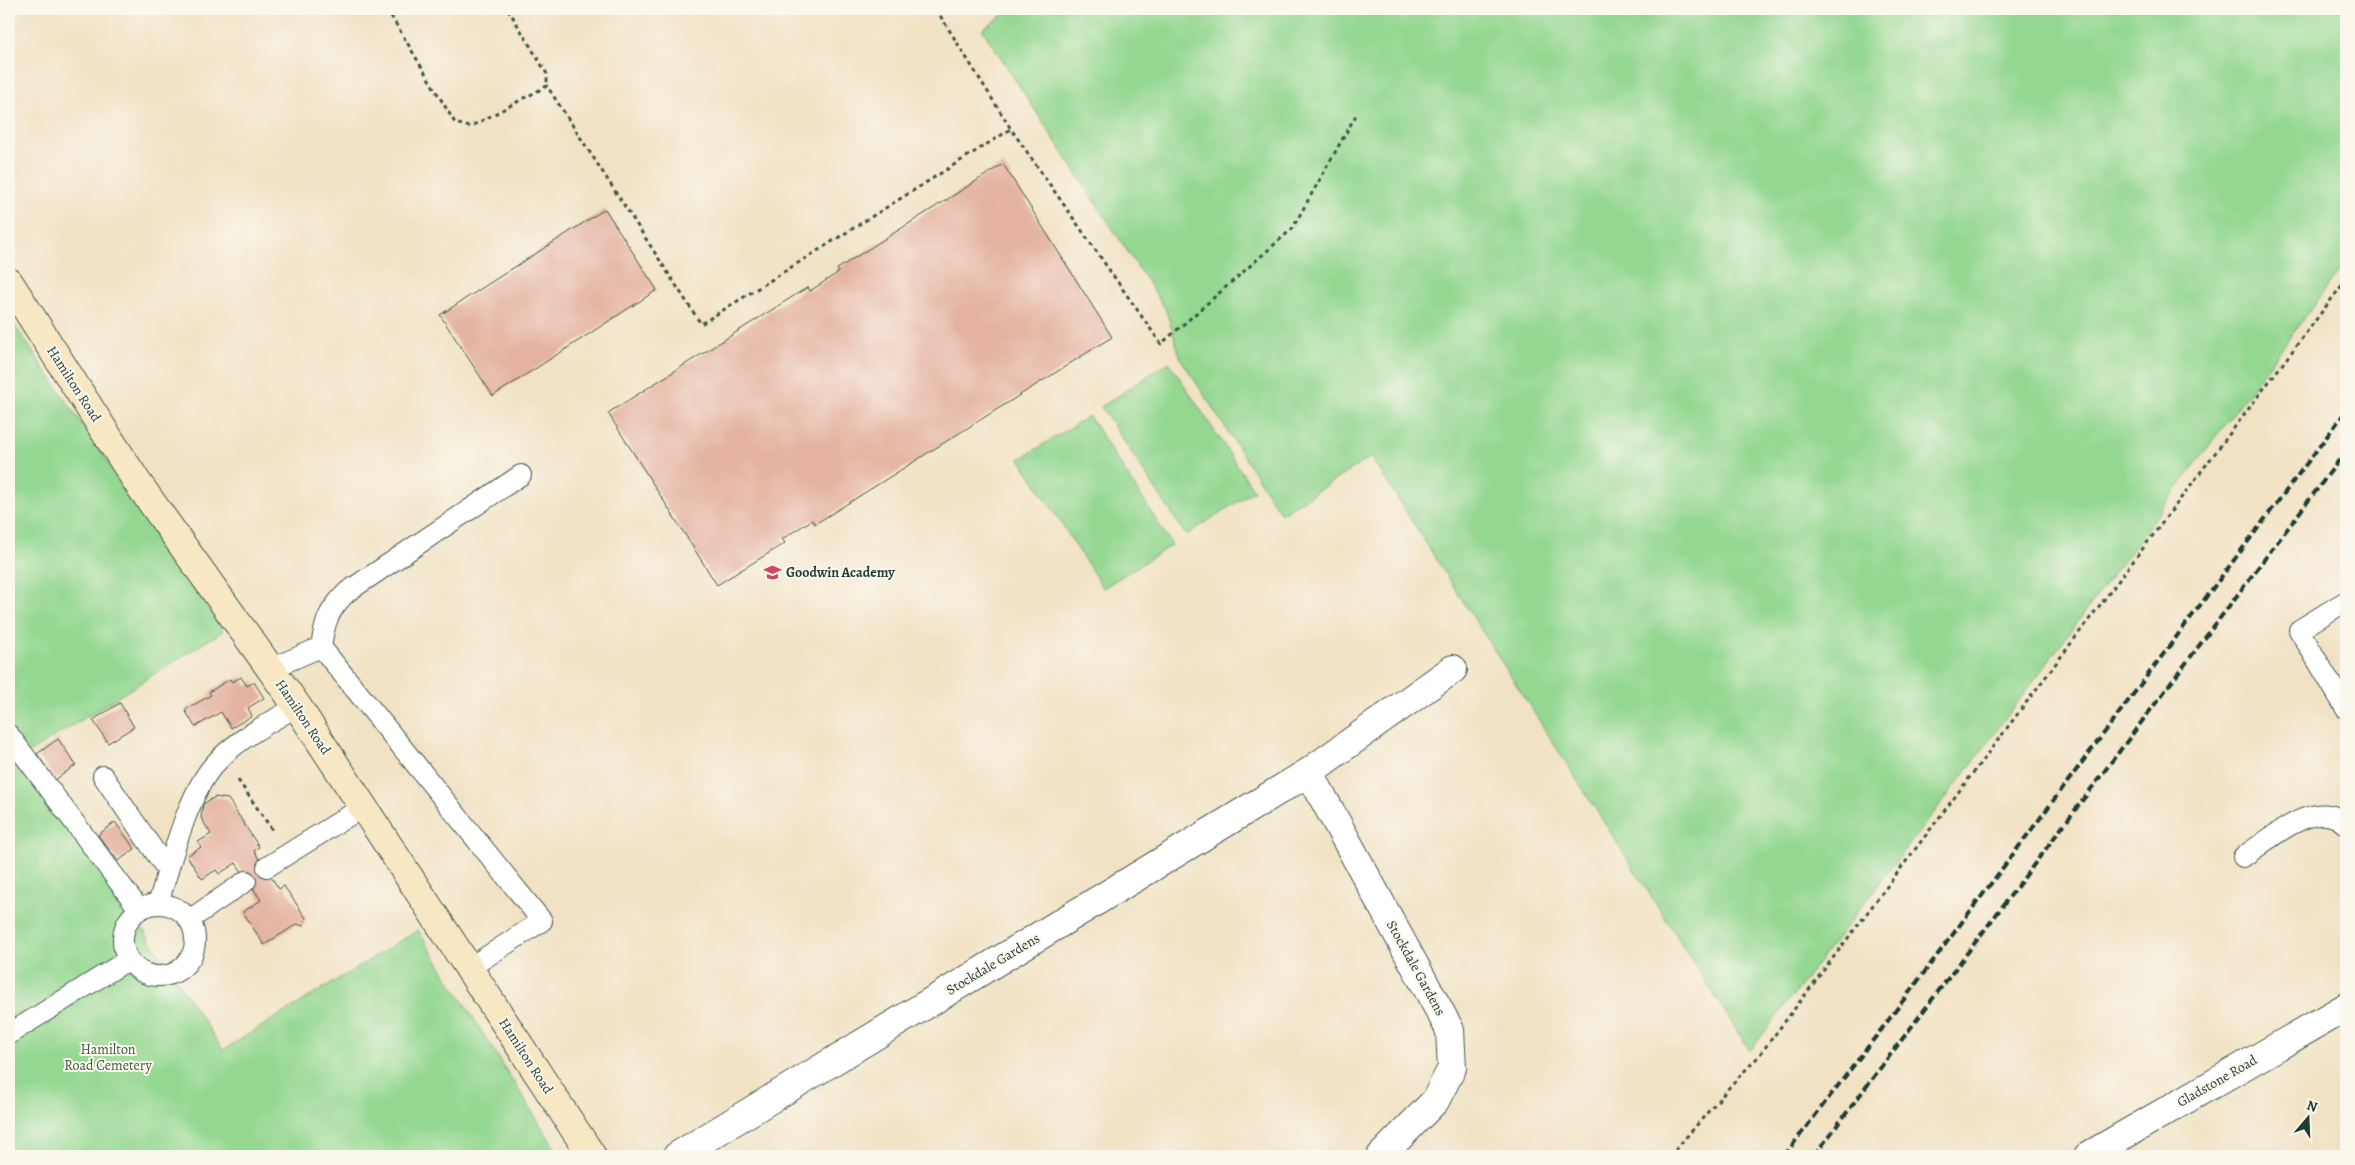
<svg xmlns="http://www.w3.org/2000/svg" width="2355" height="1165" viewBox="0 0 2355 1165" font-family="Alegreya,serif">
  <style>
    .green { fill: #93d790; stroke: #598a62 }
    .building { fill: #e4b2a0 }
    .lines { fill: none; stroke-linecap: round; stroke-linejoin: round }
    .lane-casing { stroke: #3e564a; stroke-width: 22 }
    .street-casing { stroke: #3e564a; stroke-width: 30 }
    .secondary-casing { stroke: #3e564a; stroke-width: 30 }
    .path { stroke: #3e564a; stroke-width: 3; stroke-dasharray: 4 4; stroke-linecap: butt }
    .lane { stroke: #fff; stroke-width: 20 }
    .street { stroke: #fff; stroke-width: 28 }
    .secondary { stroke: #f8e7c3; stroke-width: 28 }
    .rail { stroke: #1f3d34; stroke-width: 4; stroke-dasharray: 8 4; stroke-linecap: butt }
    .labels { text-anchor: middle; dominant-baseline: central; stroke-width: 4; stroke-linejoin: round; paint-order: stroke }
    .street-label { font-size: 14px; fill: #1f3d34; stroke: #fbf7ec }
    .poi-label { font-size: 14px; font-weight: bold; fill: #1f3d34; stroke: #fbf7ec; text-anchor: start }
    .park-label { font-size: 14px; fill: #365c46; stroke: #fbf7ec }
  </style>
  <rect width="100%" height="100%" fill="#fbf7ec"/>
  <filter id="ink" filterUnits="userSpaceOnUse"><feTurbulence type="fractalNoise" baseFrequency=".02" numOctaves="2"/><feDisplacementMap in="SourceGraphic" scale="10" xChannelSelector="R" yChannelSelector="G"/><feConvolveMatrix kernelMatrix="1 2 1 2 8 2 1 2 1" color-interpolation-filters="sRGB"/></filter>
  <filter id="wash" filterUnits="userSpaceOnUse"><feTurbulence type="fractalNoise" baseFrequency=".0096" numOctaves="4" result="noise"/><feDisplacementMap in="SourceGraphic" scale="20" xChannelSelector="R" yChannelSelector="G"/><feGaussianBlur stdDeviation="1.12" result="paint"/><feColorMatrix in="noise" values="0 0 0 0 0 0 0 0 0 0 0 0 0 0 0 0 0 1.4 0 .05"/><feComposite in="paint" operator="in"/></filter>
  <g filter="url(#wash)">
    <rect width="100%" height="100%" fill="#f1e2c4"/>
    <g class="green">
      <path d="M1012,9H2346V262L1970,766L1750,1051L1371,457L1281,514L1181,359L1166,310L982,29Z"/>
      <path d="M9,317L223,631L27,754L223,1050L418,930L560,1156H9Z"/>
      <path d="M1169,362L1254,491L1186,535L1101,407Z"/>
      <path d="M1089,416L1172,545L1103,588L1020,459Z"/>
    </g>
    <g id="blocks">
      <g class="building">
        <path d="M1003,164L1112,337L815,524L812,520L782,539L785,543L717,585L608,413L808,287L810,291L839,272L837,269Z"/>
        <path d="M605,209L657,290L493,396L440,315Z"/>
        <path d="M241,677L247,686L254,682L264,698L248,708L252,716L231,728L221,712L195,727L185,710L211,695L209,692L230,679L232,682Z"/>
        <path d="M120,703L134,727L108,743L93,720Z"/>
        <path d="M58,739L76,765L55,780L37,754Z"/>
        <path d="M215,797L228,799L259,847L254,851L279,889L284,886L306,918L303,926L297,924L264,945L243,912L261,900L236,863L219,874L216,870L202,879L187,856L201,847L198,842L211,834L201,818L203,804Z"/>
        <path d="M115,822L135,849L118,861L98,835Z"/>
      </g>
    </g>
  </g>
  <g filter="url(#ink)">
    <use href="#blocks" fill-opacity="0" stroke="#3e564a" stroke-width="1"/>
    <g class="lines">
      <defs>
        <g id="lane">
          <path d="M2346,601L2299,630L2346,709"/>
          <path d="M321,647C325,621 328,611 347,592L521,475"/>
          <path d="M270,669L321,647L542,921L469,968"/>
          <path d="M9,735L139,909"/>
          <path d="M103,776L168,871"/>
          <path d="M2243,857C2269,840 2319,794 2346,825"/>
          <path d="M267,867L363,807"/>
          <circle cx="159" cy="940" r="36"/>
          <path d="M158,904C170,865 187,796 213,766C235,740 268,724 297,706"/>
          <path d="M189,920L246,881"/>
          <path d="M9,1034L128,960"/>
        </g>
        <g id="street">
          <path d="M1309,772L1450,1030L1452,1068L1435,1101L1381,1156"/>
          <path d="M677,1156L1309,772L1453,669"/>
          <path d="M2088,1156L2346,1007"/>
        </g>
        <path id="secondary" d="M9,282L137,482L297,706L592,1156"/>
      </defs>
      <use href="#lane" class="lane-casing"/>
      <use href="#street" class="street-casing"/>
      <use href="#secondary" class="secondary-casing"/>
      <g class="path">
        <path d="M387,9L455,123L470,127L547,86L701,324L1011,129"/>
        <path d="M508,9L547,74V86"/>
        <path d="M936,9L1011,129L1161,344L1292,229L1356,115"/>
        <path d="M238,780L273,831"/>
        <path d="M1670,1156L1733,1083L1758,1057L2346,280"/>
      </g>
      <use href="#lane" class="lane"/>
      <use href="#street" class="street"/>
      <use href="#secondary" class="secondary"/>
      <g class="rail">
        <path d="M1784,1156L1887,1022L2346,411"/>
        <path d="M1814,1156L2346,451"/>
      </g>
    </g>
  </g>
  <defs>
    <symbol id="school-bare" viewBox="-9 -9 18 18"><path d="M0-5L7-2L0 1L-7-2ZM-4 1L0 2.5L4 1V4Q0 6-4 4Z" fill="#d1495b" stroke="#fbf7ec" stroke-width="2.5" paint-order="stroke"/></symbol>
  </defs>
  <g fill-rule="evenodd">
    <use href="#school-bare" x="760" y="560" width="25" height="25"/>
  </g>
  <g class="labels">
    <g class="street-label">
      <text transform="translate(74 384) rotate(57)">Hamilton Road</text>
      <text transform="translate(303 717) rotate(56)">Hamilton Road</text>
      <text transform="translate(993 964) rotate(-31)">Stockdale Gardens</text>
      <text transform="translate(1416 968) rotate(61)">Stockdale Gardens</text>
      <text transform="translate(526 1056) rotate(57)">Hamilton Road</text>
      <text transform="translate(2217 1081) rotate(-30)">Gladstone Road</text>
    </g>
    <g class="poi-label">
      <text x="786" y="572">Goodwin Academy</text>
    </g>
    <g class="park-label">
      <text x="108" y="1049">Hamilton<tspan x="108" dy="16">Road Cemetery</tspan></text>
    </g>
  </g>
  <rect width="2355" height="1165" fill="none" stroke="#fbf7ec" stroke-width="30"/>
  <g transform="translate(2308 1118) rotate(19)" stroke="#fbf7ec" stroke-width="4" paint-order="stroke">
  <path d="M0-4L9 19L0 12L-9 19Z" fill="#1f3d34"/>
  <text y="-8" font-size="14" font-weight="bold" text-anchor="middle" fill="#1f3d34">N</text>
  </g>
</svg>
